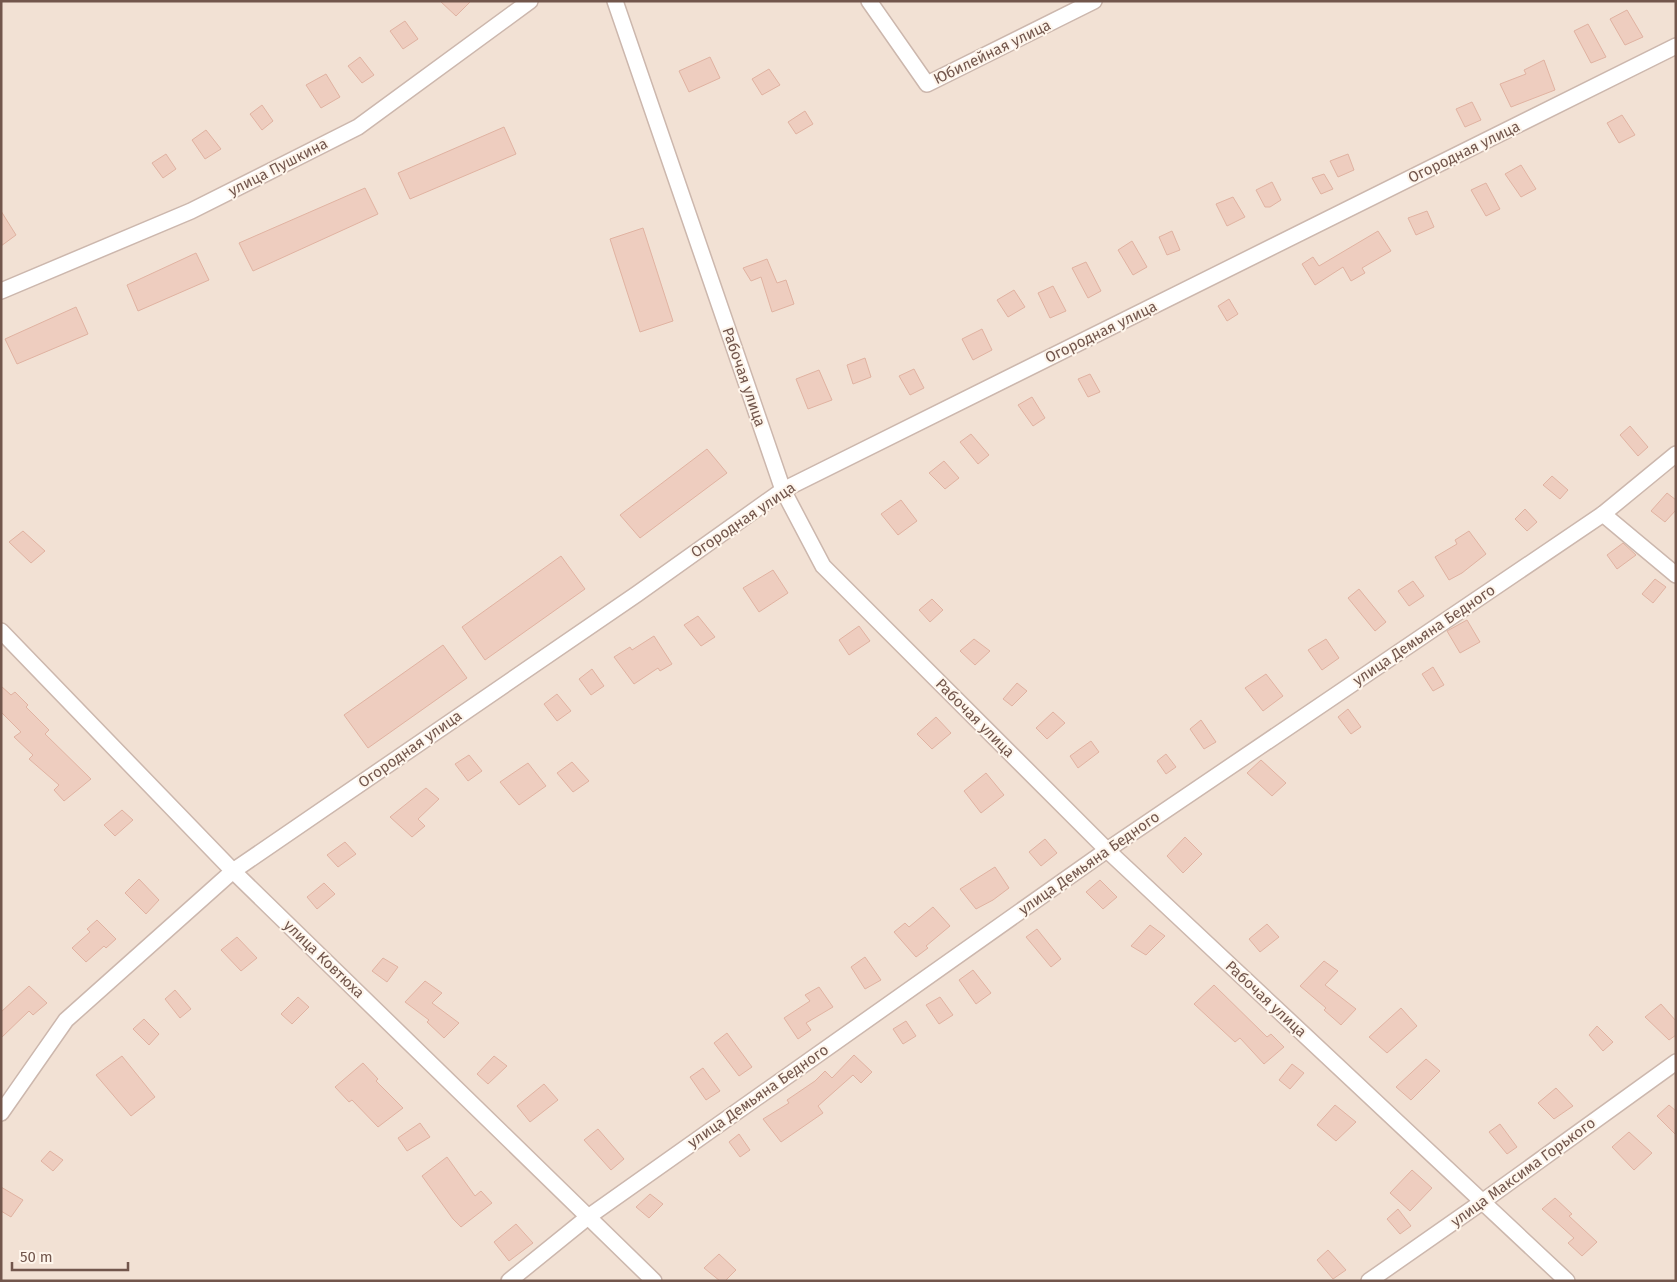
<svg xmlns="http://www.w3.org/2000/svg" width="1677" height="1282" viewBox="0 0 1677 1282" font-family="'Fira Sans',sans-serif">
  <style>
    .residential { fill: #f2e1d4 }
    .building { fill: #eecdbf; stroke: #e0b2a1 }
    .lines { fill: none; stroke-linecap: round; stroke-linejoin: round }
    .minor-casing { stroke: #ccb7ad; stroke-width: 18 }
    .minor { stroke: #fff; stroke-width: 15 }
    .labels { text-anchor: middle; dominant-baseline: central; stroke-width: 4; stroke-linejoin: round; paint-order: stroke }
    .street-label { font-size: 15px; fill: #72564c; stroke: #fef5eb }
  </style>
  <rect width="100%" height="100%" fill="#fbf0e5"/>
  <rect class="residential" x="1" y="1" width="1675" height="1280"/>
  <g class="building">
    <path d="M440,1H471L456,16Z"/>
    <path d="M1627,10L1643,37L1625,45L1610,19Z"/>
    <path d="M405,21L418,39L403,49L390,31Z"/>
    <path d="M1588,24L1606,57L1591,63L1574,31Z"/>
    <path d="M360,57L374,75L362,83L348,66Z"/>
    <path d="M710,57L720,78L689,92L679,71Z"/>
    <path d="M1544,60L1555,90L1511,107L1500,84L1526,74L1524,70Z"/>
    <path d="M769,69L780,85L762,95L752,79Z"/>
    <path d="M326,74L340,97L321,108L306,85Z"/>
    <path d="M1472,102L1481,120L1465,127L1456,109Z"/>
    <path d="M262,105L273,121L262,130L250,114Z"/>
    <path d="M805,111L813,124L796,134L788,122Z"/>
    <path d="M1622,115L1635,135L1619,143L1607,123Z"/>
    <path d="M504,127L516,154L410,199L398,173Z"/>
    <path d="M206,130L221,149L205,159L192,140Z"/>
    <path d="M166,154L176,169L163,178L152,163Z"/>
    <path d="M1348,154L1354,170L1338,177L1330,161Z"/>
    <path d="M1521,165L1536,189L1521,197L1505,174Z"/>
    <path d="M1324,174L1333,189L1321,194L1312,178Z"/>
    <path d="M1272,182L1281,200L1270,207H1265L1256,190Z"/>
    <path d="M1486,183L1500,209L1486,216L1471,190Z"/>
    <path d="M365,188L378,214L253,271L239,243Z"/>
    <path d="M1233,197L1245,217L1227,226L1216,204Z"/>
    <path d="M1,211L16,235L1,246Z"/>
    <path d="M1427,211L1434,227L1416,235L1408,218Z"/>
    <path d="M643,228L673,321L640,332L610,239Z"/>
    <path d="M1172,231L1180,250L1167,255L1159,237Z"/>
    <path d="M1378,231L1391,251L1362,268L1365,273L1351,281L1343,267L1315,285L1302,264L1313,257L1319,266Z"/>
    <path d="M1132,241L1147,267L1133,275L1118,250Z"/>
    <path d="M196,253L209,280L138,311L127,285Z"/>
    <path d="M767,259L777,283L786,280L794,304L772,312L761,277L751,281L743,268Z"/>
    <path d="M1086,262L1101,291L1088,298L1072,268Z"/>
    <path d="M1053,286L1066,311L1050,318L1038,293Z"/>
    <path d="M1014,290L1025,307L1008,317L997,300Z"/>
    <path d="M1229,299L1238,314L1227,321L1218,306Z"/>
    <path d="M76,307L88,334L17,364L5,339Z"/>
    <path d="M982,329L992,350L973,360L962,339Z"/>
    <path d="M865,358L871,377L853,384L847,365Z"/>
    <path d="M914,369L924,388L910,395L899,376Z"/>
    <path d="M819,370L832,400L808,409L796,379Z"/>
    <path d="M1090,374L1100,392L1088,397L1078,379Z"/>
    <path d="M1032,397L1045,418L1033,426L1018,405Z"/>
    <path d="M1630,426L1648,447L1638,456L1620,435Z"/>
    <path d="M971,434L989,455L978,464L960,442Z"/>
    <path d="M707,449L727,473L640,538L620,515Z"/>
    <path d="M944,461L959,478L945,489L929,473Z"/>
    <path d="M1552,476L1568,490L1560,499L1543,485Z"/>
    <path d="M1667,493L1676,500V510L1665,522L1651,511Z"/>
    <path d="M901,500L917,521L898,535L881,514Z"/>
    <path d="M1525,509L1537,522L1527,531L1515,519Z"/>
    <path d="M23,531L45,551L31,563L9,542Z"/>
    <path d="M1469,531L1486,554L1462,573L1449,580L1435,557L1457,544L1455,540Z"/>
    <path d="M1623,543L1636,555L1617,569L1607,555Z"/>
    <path d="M561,556L585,589L485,660L462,627Z"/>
    <path d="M773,570L788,593L759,612L743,588Z"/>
    <path d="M1655,579L1666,587L1653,603L1642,594Z"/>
    <path d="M1413,581L1424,596L1409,606L1398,591Z"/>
    <path d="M1359,589L1386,622L1375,631L1348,598Z"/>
    <path d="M932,599L943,610L930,622L919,610Z"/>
    <path d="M698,616L715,637L701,646L684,625Z"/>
    <path d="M1467,620L1480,642L1460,653L1447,631Z"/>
    <path d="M859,626L870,641L849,655L839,640Z"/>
    <path d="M654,636L672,664L660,671L658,668L634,684L614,657L630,647L632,650Z"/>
    <path d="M974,639L990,651L975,665L960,651Z"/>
    <path d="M1326,639L1339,658L1322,670L1308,650Z"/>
    <path d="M443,645L467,678L368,748L344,715Z"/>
    <path d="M1433,667L1444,685L1433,691L1422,674Z"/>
    <path d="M592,669L604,686L591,695L579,679Z"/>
    <path d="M1266,674L1283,696L1263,711L1245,688Z"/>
    <path d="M1017,683L1027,691L1012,706L1003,699Z"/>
    <path d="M1,686L11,695L15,692L28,705L26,707L49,730L45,734L91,779L64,801L54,790L59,785L29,759L33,755L14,737L21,732L1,712Z"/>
    <path d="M557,694L571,711L557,721L544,704Z"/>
    <path d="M1348,709L1361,727L1351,734L1338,717Z"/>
    <path d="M1053,712L1065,723L1047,739L1036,728Z"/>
    <path d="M936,717L951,733L932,749L917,734Z"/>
    <path d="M1201,720L1216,742L1204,749L1190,729Z"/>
    <path d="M1091,741L1099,752L1078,768L1070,756Z"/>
    <path d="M1166,754L1176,767L1166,774L1157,761Z"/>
    <path d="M469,755L482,771L468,781L455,764Z"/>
    <path d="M1261,760L1286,783L1272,796L1247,773Z"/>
    <path d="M572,762L589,781L573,792L557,773Z"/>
    <path d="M528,763L546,786L519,805L500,782Z"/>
    <path d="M986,773L1004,795L981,813L964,791Z"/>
    <path d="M426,788L439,799L418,819L425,826L412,837L390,817Z"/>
    <path d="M122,810L133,820L115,836L104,825Z"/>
    <path d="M1185,837L1202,854L1183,873L1167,856Z"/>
    <path d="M1045,839L1057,853L1041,866L1029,852Z"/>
    <path d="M345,842L356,854L338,867L327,855Z"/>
    <path d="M995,867L1009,888L993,900L976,909L960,889Z"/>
    <path d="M139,879L159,900L146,914L125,893Z"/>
    <path d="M1100,880L1117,897L1103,909L1086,892Z"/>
    <path d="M324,883L335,894L317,909L307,897Z"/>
    <path d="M933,907L950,926L926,946L928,948L916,957L894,932L905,923L909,927Z"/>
    <path d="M97,920L116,939L106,948L104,946L86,962L72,948L90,932L87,929Z"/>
    <path d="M1267,924L1279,937L1260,952L1249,939Z"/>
    <path d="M1150,925L1165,936L1146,955L1131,946Z"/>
    <path d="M1037,929L1061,959L1051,967L1026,937Z"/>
    <path d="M237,937L257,958L241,971L221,950Z"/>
    <path d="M865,957L881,980L865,989L851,967Z"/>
    <path d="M383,958L398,967L387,982L372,971Z"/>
    <path d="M1324,961L1338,971L1325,985L1356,1009L1341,1025L1324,1010L1326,1008L1300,986Z"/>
    <path d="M973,970L991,993L976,1004L959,980Z"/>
    <path d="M425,981L442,993L432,1003L459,1023L444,1038L427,1022L429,1020L405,1002Z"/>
    <path d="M1214,985L1267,1037L1271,1034L1284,1047L1264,1064L1240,1038L1235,1042L1194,1004Z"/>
    <path d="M29,986L47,1003L33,1015L29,1011L1,1038V1012Z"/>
    <path d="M819,987L833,1007L806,1023L811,1030L798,1039L784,1018L810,1001L805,995Z"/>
    <path d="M175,990L191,1009L180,1018L165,999Z"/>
    <path d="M298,997L309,1007L292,1024L281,1014Z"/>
    <path d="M940,997L953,1015L939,1024L926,1005Z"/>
    <path d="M1661,1004L1676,1021V1035L1669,1040L1645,1017Z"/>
    <path d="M1401,1008L1417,1026L1387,1053L1369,1037Z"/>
    <path d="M144,1019L159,1034L149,1045L133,1029Z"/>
    <path d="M906,1021L916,1036L903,1044L893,1029Z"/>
    <path d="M1597,1026L1613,1042L1603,1051L1589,1035Z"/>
    <path d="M727,1033L752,1067L739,1076L714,1043Z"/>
    <path d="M854,1055L872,1072L861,1083L853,1075L818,1106L823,1113L781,1142L763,1119L789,1103L787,1100L815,1081L825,1071L832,1078Z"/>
    <path d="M122,1056L155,1097L131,1116L96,1075Z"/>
    <path d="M494,1056L507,1066L488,1084L477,1074Z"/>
    <path d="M1426,1059L1440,1071L1411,1100L1396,1087Z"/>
    <path d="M363,1063L378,1079L376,1081L403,1108L378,1127L352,1100L349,1102L335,1087Z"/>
    <path d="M1292,1064L1304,1073L1290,1089L1279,1080Z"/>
    <path d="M703,1068L720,1091L706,1100L690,1077Z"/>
    <path d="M544,1084L558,1100L530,1122L517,1106Z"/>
    <path d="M1556,1088L1573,1106L1554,1119L1538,1103Z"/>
    <path d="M1335,1105L1356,1122L1336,1141L1317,1125Z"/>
    <path d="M1669,1105L1676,1111V1135L1657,1116Z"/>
    <path d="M420,1123L430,1137L407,1151L398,1138Z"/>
    <path d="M1500,1124L1517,1147L1507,1154L1489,1132Z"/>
    <path d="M598,1129L624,1159L611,1170L584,1140Z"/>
    <path d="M1629,1132L1652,1153L1634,1170L1612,1147Z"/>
    <path d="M739,1134L750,1150L740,1157L729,1142Z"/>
    <path d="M50,1151L63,1160L53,1171L41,1161Z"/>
    <path d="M447,1157L475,1196L481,1191L492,1203L461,1227L453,1219L422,1176Z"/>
    <path d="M1412,1170L1432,1188L1410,1211L1390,1193Z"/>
    <path d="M1,1187L23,1200L11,1217L1,1211Z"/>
    <path d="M650,1194L663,1204L649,1218L636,1207Z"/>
    <path d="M1555,1198L1572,1214L1569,1216L1597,1242L1582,1256L1568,1243L1574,1238L1542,1209Z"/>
    <path d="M1398,1209L1411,1226L1400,1234L1387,1219Z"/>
    <path d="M516,1224L533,1243L509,1261L494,1242Z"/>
    <path d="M1328,1250L1346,1270L1333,1279L1317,1260Z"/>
    <path d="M719,1254L736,1270L725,1281H720L704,1268Z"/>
  </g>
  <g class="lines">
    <defs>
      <g id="minor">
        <path d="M615,1L783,490L823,566L1107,850L1567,1281"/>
        <path d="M869,1L927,84L1094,1"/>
        <path d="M1,291L191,211L358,127L530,1"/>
        <path d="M1603,514L1676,575"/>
        <path d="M1,631L233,871L654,1281"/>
        <path d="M1,1113L66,1020L233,871L637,594L783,490L1676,46"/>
        <path d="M509,1281L588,1217L1107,850L1603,514L1676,454"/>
        <path d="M1369,1281L1482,1202L1676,1062"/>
      </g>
    </defs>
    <use href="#minor" class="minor-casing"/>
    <use href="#minor" class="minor"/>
  </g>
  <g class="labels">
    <g class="street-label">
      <text transform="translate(992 52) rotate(-26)">Юбилейная улица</text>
      <text transform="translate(1464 152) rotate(-26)">Огородная улица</text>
      <text transform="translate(278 167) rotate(-27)">улица Пушкина</text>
      <text transform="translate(1101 332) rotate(-26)">Огородная улица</text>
      <text transform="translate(744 377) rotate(71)">Рабочая улица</text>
      <text transform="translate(743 520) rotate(-34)">Огородная улица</text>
      <text transform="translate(1424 635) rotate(-34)">улица Демьяна Бедного</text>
      <text transform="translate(975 718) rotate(45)">Рабочая улица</text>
      <text transform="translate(410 749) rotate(-35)">Огородная улица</text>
      <text transform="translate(1089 863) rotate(-35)">улица Демьяна Бедного</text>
      <text transform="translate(324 959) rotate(44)">улица Ковтюха</text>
      <text transform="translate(1266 999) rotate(43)">Рабочая улица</text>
      <text transform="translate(758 1096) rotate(-35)">улица Демьяна Бедного</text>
      <text transform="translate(1523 1172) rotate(-36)">улица Максима Горького</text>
    </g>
  </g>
  <rect width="1677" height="1282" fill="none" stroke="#72564c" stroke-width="5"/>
  <path d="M12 1262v8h116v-8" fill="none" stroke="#72564c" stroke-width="2.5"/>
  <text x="20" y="1262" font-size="15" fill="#72564c" stroke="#fef5eb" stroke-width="4" paint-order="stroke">50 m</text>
</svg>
